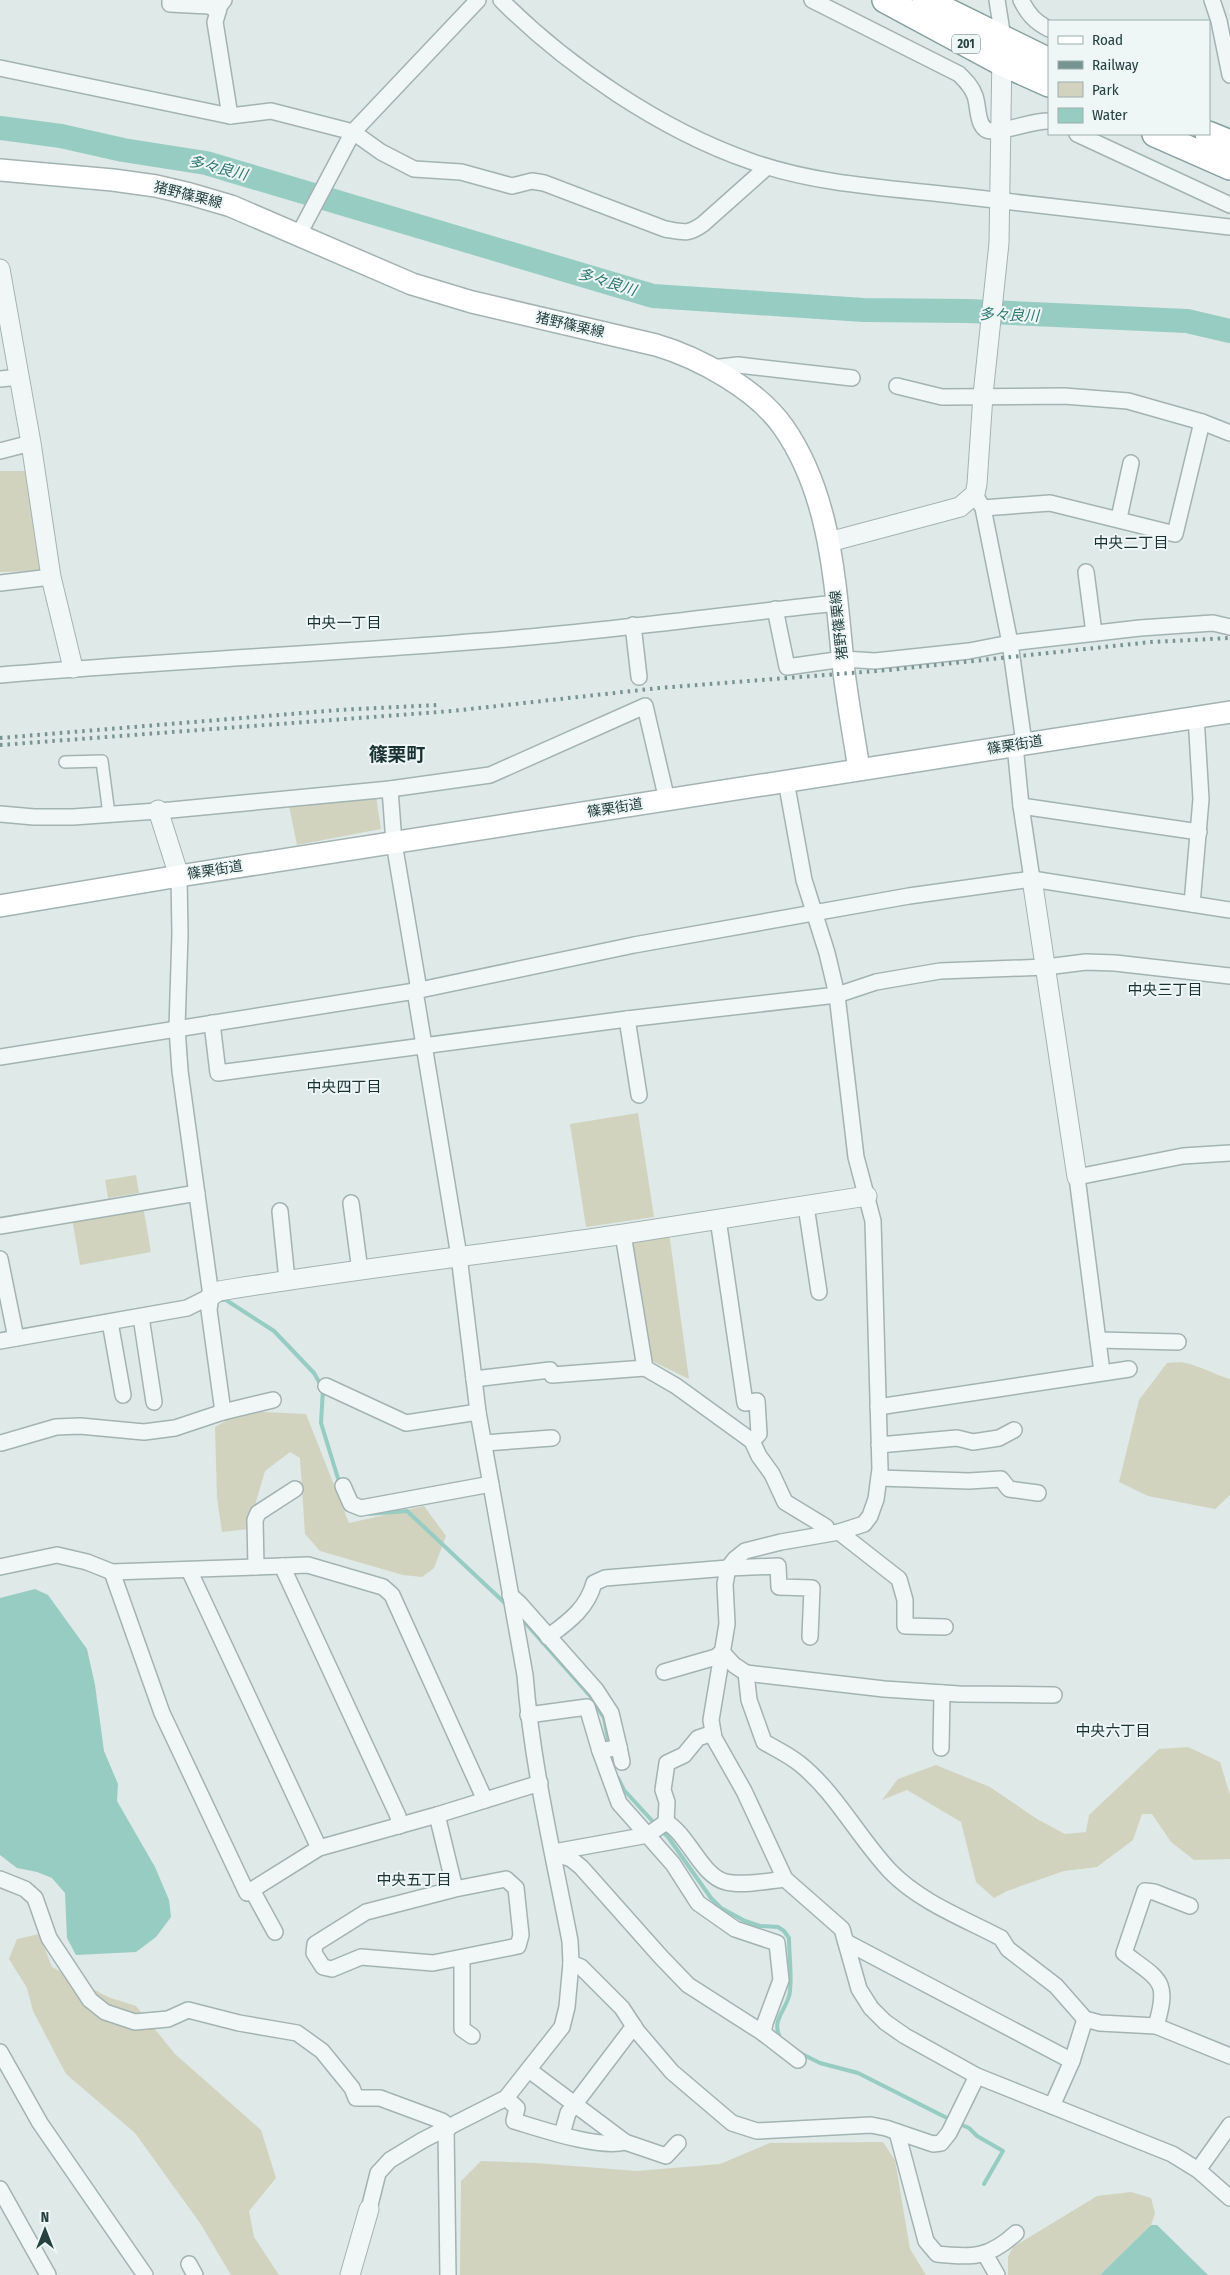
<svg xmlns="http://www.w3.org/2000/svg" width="1230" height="2275" viewBox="0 0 1230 2275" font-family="'Fira Sans Condensed','Noto Sans JP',sans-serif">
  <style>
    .green { fill: #d2d3bf }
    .water { fill: #97ccc3 }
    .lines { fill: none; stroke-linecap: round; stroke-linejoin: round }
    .stream { stroke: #97ccc3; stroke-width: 4 }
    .river { stroke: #97ccc3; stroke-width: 24 }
    .pedestrian-casing { stroke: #a3b3b2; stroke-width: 14 }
    .minor-casing { stroke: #a3b3b2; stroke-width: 18 }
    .tertiary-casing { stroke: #a3b3b2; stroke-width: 21 }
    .secondary-casing { stroke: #a3b3b2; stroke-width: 24 }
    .trunk-casing { stroke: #85a09f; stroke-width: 28 }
    .pedestrian { stroke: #f1f7f7; stroke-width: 11 }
    .minor { stroke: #f1f7f7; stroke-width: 15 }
    .tertiary { stroke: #f1f7f7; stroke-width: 19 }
    .secondary { stroke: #fff; stroke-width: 21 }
    .trunk { stroke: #fff; stroke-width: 25 }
    .rail { stroke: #779492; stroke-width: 4; stroke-dasharray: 2.5 5; stroke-linecap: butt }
    .labels { text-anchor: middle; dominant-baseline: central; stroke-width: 4; stroke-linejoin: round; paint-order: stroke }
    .shield { fill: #eef6f6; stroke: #627777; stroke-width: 1 }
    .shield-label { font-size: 12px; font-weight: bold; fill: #264140 }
    .street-label { font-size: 14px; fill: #264140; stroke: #eef6f6 }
    .water-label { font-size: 15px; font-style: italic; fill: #2e776f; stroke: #eef6f6 }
    .neighbourhood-label { font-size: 15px; fill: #193231; stroke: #eef6f6 }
    .district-label { font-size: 19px; font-weight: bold; fill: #193231; stroke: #eef6f6 }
  </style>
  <rect width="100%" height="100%" fill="#dee9e8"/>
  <g class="green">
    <path d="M0,471H30L47,571L0,572Z"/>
    <path d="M376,796L381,829L297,845L289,806Z"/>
    <path d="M638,1113L654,1217L586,1227L570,1124Z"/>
    <path d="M136,1175L139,1193L108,1198L105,1180Z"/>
    <path d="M143,1206L151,1252L80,1265L72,1218Z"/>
    <path d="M669,1232L689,1379L652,1361L631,1238Z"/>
    <path d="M1181,1362C1199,1365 1213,1374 1230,1379V1495L1215,1509L1148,1496L1119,1482L1139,1400L1167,1363Z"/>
    <path d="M243,1411L306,1414L349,1523L424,1506L446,1536L434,1568L422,1577L403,1575L320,1551L305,1534L300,1458L290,1452L265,1471L248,1529L222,1532L217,1498L215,1427Z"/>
    <path d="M1188,1747L1220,1762L1230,1795V1859L1194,1860L1171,1842L1152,1814H1142L1133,1840L1097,1867L1064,1871L1007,1891L994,1898L976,1882L961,1822L907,1790L882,1800L898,1779L936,1765L990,1787L1037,1819L1065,1834L1086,1832L1089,1815L1159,1749Z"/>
    <path d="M39,1934L52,1967L108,1997L136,2006L175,2054L261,2130L276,2178L249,2211L254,2237L279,2275H231L200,2223L135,2133L66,2074L33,2011L27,1988L9,1959L17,1939Z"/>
    <path d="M883,2142L895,2160L910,2249L926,2275H460L461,2181L481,2161L535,2163L637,2171L720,2164L770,2143Z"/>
    <path d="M1131,2192L1151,2198L1155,2213L1151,2225L1100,2275H1008V2257L1013,2247L1097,2196Z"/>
  </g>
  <g class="water">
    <path d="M35,1589L48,1595L87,1649L95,1685L104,1751L118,1784L117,1801L155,1867L169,1900L171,1917L156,1937L136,1952L76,1955L67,1938L65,1893L52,1878L37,1872L17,1868L0,1855V1598Z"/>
    <path d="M1151,2225H1157L1208,2275H1100Z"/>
  </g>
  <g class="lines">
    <g class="stream">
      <path d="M221,1300H226L274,1331L314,1373L323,1389L321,1423L340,1485"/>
      <path d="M368,1514L407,1511L508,1606"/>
      <path d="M521,1618L591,1697L604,1718L609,1745"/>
      <path d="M618,1778L624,1790L656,1825"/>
      <path d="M661,1830L668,1837L711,1898L721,1908L745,1921L760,1926L778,1927L784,1931L789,1938C789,1955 792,1974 790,1991C789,2008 769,2020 781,2039"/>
      <path d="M798,2052L820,2063L858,2073L951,2120"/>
      <path d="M957,2123L969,2128L977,2136L1003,2151L984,2184"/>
    </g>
    <path class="river" d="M0,128L61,136L123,150L206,163L653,296L864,310L968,311L1187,321L1230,331"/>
    <defs>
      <path id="pedestrian" d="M65,762L102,761L109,814"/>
      <g id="minor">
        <path d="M170,0V4L209,6L218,11"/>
        <path d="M224,0L220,5L215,22L230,116"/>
        <path d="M501,0C567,66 661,130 750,161C817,185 890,188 960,196C1050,206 1140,217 1230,227"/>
        <path d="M812,0L959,74C966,81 972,87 975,96C979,106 976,131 992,131C1011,131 1029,121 1049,121"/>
        <path d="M997,0L1003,38"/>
        <path d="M1021,0C1028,14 1035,22 1049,29"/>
        <path d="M1212,0L1219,21L1230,75"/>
        <path d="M0,68L230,116L271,111L353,132L381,152L414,169L461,172L512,186L532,181L544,183L665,229C683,232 688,235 703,224L767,167"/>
        <path d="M1077,134L1230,205"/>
        <path d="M299,234L353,132L478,0"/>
        <path d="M711,368L738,365L852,378"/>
        <path d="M0,379L19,377"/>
        <path d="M897,386L942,397L1064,396L1128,401L1202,422L1230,433"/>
        <path d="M0,451L31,443"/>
        <path d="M978,500L983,508L1010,643L1024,743"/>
        <path d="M983,508L1050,503L1175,534L1202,422"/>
        <path d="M1119,518L1131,463"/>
        <path d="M1086,572L1094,633"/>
        <path d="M0,583L51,577"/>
        <path d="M775,609L787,667L843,659L875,661L969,651L1010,643L1140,628L1213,623L1230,627"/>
        <path d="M633,625L639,677"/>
        <path d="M0,675C172,660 346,653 518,638C625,629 731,614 837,603"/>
        <path d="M1015,745L1021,806L1032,879"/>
        <path d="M786,781L804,880L827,953L837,995L856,1157L873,1221L880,1469L876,1499L870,1516L864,1524L839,1532L781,1542L745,1551L735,1559L728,1568L725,1584L727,1624L711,1720L714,1738L744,1791L785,1879L842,1929L859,1989L871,2008L885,2022L905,2036L977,2076L1172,2154L1198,2170L1230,2198"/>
        <path d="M1021,806L1199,832"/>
        <path d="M0,814L34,817H73L171,810L390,789L490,775L645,706L667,800"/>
        <path d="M179,876L180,934L177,1028L180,1071L211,1296L209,1310L223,1412"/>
        <path d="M1192,904L1201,799L1196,716"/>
        <path d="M627,1019L639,1095"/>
        <path d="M212,1023L218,1073L627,1019L837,995L876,982L940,971L1046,967L1086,962L1115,963L1230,976"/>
        <path d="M0,1057L415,991L634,945L909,896L1032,879L1230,910"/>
        <path d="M351,1203L360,1271"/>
        <path d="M806,1206L819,1292"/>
        <path d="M280,1211L287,1280"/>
        <path d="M0,1226L197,1193"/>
        <path d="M623,1234L645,1368L676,1386L752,1441L759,1434L757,1401L745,1403L718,1219"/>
        <path d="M0,1259L16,1338"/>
        <path d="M141,1317L154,1402"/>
        <path d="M110,1322L123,1395"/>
        <path d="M1098,1340L1178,1342"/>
        <path d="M0,1341L187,1308L211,1296"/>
        <path d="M1102,1372L1077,1177L1183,1156L1230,1153"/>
        <path d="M474,1379L550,1370L552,1375L645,1368"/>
        <path d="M326,1386L406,1423L478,1412"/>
        <path d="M878,1407L1129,1369"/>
        <path d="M752,1441L759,1456L772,1474L785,1502L826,1527"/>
        <path d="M1,1443L56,1427L80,1426L144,1432L175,1428L223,1412L273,1400"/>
        <path d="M485,1443L552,1438"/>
        <path d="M879,1445L957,1438L973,1442L999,1438L1014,1430"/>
        <path d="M879,1478L969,1481L1001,1479L1009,1489L1038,1493"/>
        <path d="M343,1486L351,1504L361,1508L491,1484"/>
        <path d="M839,1532L899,1579L905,1600V1626L945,1627"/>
        <path d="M282,1566L308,1565L383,1587L392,1595L485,1800"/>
        <path d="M0,1567L57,1555L87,1562L112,1572L282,1566L398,1816L399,1826"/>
        <path d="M256,1567L255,1520L258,1513L295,1489"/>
        <path d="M189,1570L319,1848"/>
        <path d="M112,1572L162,1713L247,1893L319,1848L437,1815L540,1783"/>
        <path d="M510,1595L519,1603L596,1690L611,1713L619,1747L600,1751"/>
        <path d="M548,1637C568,1622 587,1609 594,1583L605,1578L728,1568L778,1566L779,1587L812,1588L810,1637"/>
        <path d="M722,1652L734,1665L746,1673L749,1700L764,1742C776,1749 789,1755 800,1764C836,1793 858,1837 890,1871C920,1902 963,1918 1001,1938L1008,1949L1056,1986L1085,2019L1100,2023L1156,2026L1230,2056"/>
        <path d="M664,1672L716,1657L722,1652"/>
        <path d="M746,1673L884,1689L959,1694L1054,1695"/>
        <path d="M528,1715L587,1707L600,1751L619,1803L673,1864L698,1903L735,1929L777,1943L781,1980L765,2023L763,2033"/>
        <path d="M619,1747L622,1762"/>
        <path d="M941,1748L942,1693"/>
        <path d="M437,1815L455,1889L506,1879L516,1888L521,1935L518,1946L433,1963L361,1957L332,1969L323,1967L314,1953L315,1944L366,1912L455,1889"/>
        <path d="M666,1822C689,1835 701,1876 726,1882C741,1886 769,1881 785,1879"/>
        <path d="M554,1852L648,1835L666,1822L667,1802L663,1790L667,1763L684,1755L698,1738L713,1733"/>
        <path d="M553,1853L571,1859L581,1867L661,1957L688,1985L763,2033L798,2060"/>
        <path d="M0,1879L25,1889L35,1898L49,1938L90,2000L105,2012L135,2022L168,2019L188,2010L239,2023L297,2033L322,2051L352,2088L356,2098H380L442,2121L450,2127"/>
        <path d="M252,1890L275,1932"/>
        <path d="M846,1942L1072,2061L1052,2106"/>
        <path d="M462,1958V2029L472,2036"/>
        <path d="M571,1963L581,1967L622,2008L637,2031L672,2072L732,2123L757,2131L871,2125L886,2128L933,2144L941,2143L949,2133L977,2076"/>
        <path d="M1156,2026C1170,1979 1159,1980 1124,1953L1145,1891L1154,1892L1190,1906"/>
        <path d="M0,2052L40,2123L145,2275"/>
        <path d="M1072,2061L1085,2019"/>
        <path d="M529,2070L625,2142L666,2156L678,2143"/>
        <path d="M506,2098L517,2108L514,2121C541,2129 599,2149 625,2142"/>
        <path d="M446,2128L448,2275"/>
        <path d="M897,2132L926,2241L937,2254C972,2258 989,2258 1016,2233"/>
        <path d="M562,2134L568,2113L634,2026"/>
        <path d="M1198,2170L1230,2125"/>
        <path d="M0,2189L48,2275"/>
        <path d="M369,2209L378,2173L390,2160L423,2140L506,2098L562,2027L567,2007L571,1963L570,1941C553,1853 532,1765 525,1675L478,1412L459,1256L415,991L418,984L394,843L390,789"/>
        <path d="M985,2254L997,2275"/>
        <path d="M189,2264L195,2275"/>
      </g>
      <g id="tertiary">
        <path d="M0,269L31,443L51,577L73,668"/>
        <path d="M829,542L960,507L975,494L977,484L983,395L999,243L1002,52"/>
        <path d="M158,810L179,876"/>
        <path d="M1032,879L1077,1177"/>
        <path d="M211,1296L219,1291C354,1269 489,1254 624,1234C705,1222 786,1209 867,1196"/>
        <path d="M350,2275L369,2209"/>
      </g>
      <g id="secondary">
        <path d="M0,170L113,180L156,186L190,194L231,206L412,284L472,302L656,345C700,358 758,390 784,428C833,499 835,589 844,672C848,704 854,737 859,769"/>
        <path d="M0,906L179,876L1230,712"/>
      </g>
      <g id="trunk">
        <path d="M885,0L1002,63L1049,84"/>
        <path d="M925,0L1049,61"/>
        <path d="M1155,134L1230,167"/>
        <path d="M1208,134L1230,143"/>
      </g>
    </defs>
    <use href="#pedestrian" class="pedestrian-casing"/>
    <use href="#minor" class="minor-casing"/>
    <use href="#tertiary" class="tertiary-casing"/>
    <use href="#secondary" class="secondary-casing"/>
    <use href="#trunk" class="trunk-casing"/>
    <use href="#pedestrian" class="pedestrian"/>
    <use href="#minor" class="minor"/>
    <use href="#tertiary" class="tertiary"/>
    <use href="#secondary" class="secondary"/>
    <use href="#trunk" class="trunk"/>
    <g class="rail">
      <path d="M0,738L339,710L437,705"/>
      <path d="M0,745L452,711L659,688L889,670L1151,642L1230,638"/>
    </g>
  </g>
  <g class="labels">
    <rect class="shield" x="952" y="34.5" width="28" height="19" rx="4"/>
    <g class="shield-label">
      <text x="966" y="44">201</text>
    </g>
    <g class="street-label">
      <text transform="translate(188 195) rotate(14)">猪野篠栗線</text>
      <text transform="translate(570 325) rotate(13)">猪野篠栗線</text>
      <text transform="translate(839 625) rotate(-96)">猪野篠栗線</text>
      <text transform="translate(1015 745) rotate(-9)">篠栗街道</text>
      <text transform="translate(615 808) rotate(-9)">篠栗街道</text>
      <text transform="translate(215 870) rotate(-9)">篠栗街道</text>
    </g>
    <g class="water-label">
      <text transform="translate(218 168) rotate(14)">多々良川</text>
      <text transform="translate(607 282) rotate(17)">多々良川</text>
      <text transform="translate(1009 315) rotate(2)">多々良川</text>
    </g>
    <g class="neighbourhood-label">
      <text x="1131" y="543">中央二丁目</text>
      <text x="344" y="623">中央一丁目</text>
      <text x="1165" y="990">中央三丁目</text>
      <text x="344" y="1087">中央四丁目</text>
      <text x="1113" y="1731">中央六丁目</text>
      <text x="414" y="1880">中央五丁目</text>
    </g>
    <g class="district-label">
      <text x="397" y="754">篠栗町</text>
    </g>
  </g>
  <rect x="1048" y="20" width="162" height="115" fill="#eef6f6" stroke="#9eaead"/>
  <rect x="1058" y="36" width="25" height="8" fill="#ffffff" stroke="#9eaead"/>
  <text x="1092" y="45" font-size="15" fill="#264140">Road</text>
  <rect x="1058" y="61" width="25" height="8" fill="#779492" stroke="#9eaead"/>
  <text x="1092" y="70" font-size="15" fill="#264140">Railway</text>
  <rect x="1058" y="82" width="25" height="15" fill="#d2d3bf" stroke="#9eaead"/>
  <text x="1092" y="95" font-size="15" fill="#264140">Park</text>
  <rect x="1058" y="108" width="25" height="15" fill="#97ccc3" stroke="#9eaead"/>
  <text x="1092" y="120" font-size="15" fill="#264140">Water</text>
  <g transform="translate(45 2230)" stroke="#eef6f6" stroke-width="4" paint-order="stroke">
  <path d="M0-4L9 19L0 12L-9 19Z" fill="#264140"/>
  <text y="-8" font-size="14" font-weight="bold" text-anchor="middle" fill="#264140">N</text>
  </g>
</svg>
